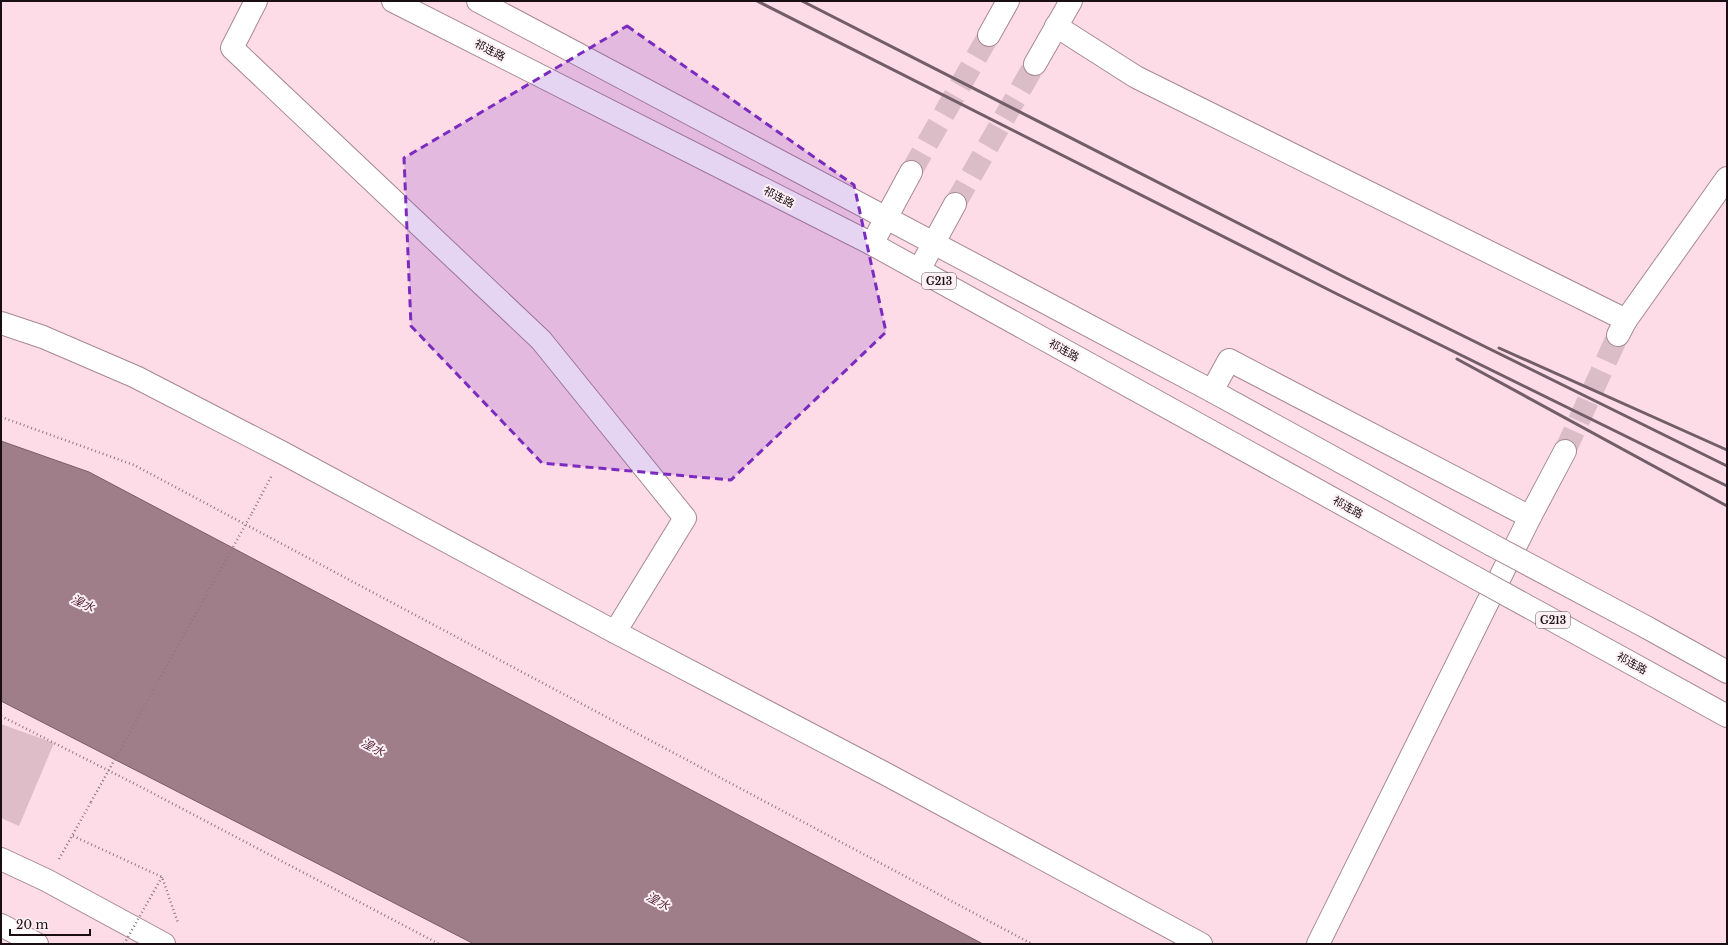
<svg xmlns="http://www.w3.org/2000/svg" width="1728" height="945" viewBox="0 0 1728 945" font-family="'Libre Baskerville','Noto Sans SC',serif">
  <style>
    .green { fill: #debdc9 }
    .water { fill: #9f7e8a; stroke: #775c66 }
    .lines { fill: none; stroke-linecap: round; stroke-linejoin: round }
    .minor-tunnel { stroke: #dbbdc8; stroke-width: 22; stroke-dasharray: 22 11; stroke-linecap: butt }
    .minor-casing { stroke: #a68893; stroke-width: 24 }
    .major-casing { stroke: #a68893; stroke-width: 24 }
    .highway-casing { stroke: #a68893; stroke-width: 24 }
    .path { stroke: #8e7880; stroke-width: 2.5; stroke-dasharray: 1 3; stroke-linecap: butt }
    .minor { stroke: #fff; stroke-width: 22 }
    .major { stroke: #fff; stroke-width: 22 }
    .highway { stroke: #fff; stroke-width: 22 }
    .rail { stroke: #725e66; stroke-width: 3 }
    .highway-bridge-casing { stroke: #a68893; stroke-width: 24; stroke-linecap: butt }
    .path-bridge { stroke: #8e7880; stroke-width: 2.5; stroke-dasharray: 1 3; stroke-linecap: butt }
    .highway-bridge { stroke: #fff; stroke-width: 22 }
    .marked { fill: #7b2cbf; fill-opacity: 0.2; stroke: #7b2cbf; stroke-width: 3; stroke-dasharray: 8 5; stroke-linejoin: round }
    .labels { text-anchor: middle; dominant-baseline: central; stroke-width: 4; stroke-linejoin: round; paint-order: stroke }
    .shield { fill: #fdf0f4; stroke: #5d5256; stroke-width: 1 }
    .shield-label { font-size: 10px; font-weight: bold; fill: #190e13 }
    .street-label { font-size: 11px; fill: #190e13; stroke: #fdf0f4 }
    .water-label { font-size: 12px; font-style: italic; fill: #542539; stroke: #fdf0f4 }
  </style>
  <rect width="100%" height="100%" fill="#fddce8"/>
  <path class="green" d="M1,724L54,743L19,826L1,818Z"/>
  <path class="water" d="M1,441L89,472L983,944H474L1,701Z"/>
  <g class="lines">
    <g class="minor-tunnel">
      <path d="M911,172L989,35"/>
      <path d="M955,204L1035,64"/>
      <path d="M1565,451L1618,335"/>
    </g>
    <defs>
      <g id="minor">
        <path d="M256,1L232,48L541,340L685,518L615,632"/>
        <path d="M1056,26L1136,77L1626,320"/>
        <path d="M989,35L1008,1"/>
        <path d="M1035,64L1071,1"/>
        <path d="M872,244L911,172"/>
        <path d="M919,270L955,204"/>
        <path d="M1,323L43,337L136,377L283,453L615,632L884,773L1201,944"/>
        <path d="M1618,335L1626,320L1727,178"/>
        <path d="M1212,391L1229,360L1530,517"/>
        <path d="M1318,944L1530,517L1565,451"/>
      </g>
      <g id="major">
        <path d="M1,859L46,880L164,944"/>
        <path d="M1,925L37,944"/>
      </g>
      <g id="highway">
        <path d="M393,1L872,244L1476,578"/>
        <path d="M478,1L1212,391L1492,545"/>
        <path d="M1646,627L1727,672"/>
        <path d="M1629,662L1727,716"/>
      </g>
    </defs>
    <use href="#minor" class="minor-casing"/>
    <use href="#major" class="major-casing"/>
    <use href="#highway" class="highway-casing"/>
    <g class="path">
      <path d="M1,417L134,465L1032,944"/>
      <path d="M252,513L272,475"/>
      <path d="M1,716L141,787L439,944"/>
      <path d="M73,836L162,877L178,923"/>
      <path d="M59,859L91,802"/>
    </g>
    <use href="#minor" class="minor"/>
    <use href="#major" class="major"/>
    <use href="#highway" class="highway"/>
    <g class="rail">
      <path d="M757,1L1339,295L1727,486"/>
      <path d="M802,1L1346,278L1727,466"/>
      <path d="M1499,348L1727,450"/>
      <path d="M1457,359L1727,506"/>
    </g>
    <defs>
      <g id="highway-bridge">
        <path d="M1492,545L1646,627"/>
        <path d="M1476,578L1629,662"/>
      </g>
    </defs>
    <use href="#highway-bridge" class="highway-bridge-casing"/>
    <g class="path-bridge">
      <path d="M91,802L252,513"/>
      <path d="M124,944L162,877"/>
    </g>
    <use href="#highway-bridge" class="highway-bridge"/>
  </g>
  <path class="marked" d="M627,26L854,185L886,332L731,480L542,463L411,326L404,158Z"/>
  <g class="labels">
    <g class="shield">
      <rect x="922" y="273" width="34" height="16" rx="3"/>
      <rect x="1536" y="612" width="34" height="16" rx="3"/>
    </g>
    <g class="shield-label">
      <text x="939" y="281">G213</text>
      <text x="1553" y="620">G213</text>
    </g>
    <g class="street-label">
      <text transform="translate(490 50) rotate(27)">祁连路</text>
      <text transform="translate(779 197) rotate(27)">祁连路</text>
      <text transform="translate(1064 350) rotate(29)">祁连路</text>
      <text transform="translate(1348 507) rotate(29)">祁连路</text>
      <text transform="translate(1632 663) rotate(29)">祁连路</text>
    </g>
    <g class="water-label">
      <text transform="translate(83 603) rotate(25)">湟水</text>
      <text transform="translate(373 747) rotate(28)">湟水</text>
      <text transform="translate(658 901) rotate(28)">湟水</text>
    </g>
  </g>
  <rect width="1728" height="945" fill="none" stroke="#190e13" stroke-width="4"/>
  <path d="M10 929v6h80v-6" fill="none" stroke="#190e13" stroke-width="2"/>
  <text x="16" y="929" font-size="12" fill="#190e13" stroke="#fdf0f4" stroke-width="3" paint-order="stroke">20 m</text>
</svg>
